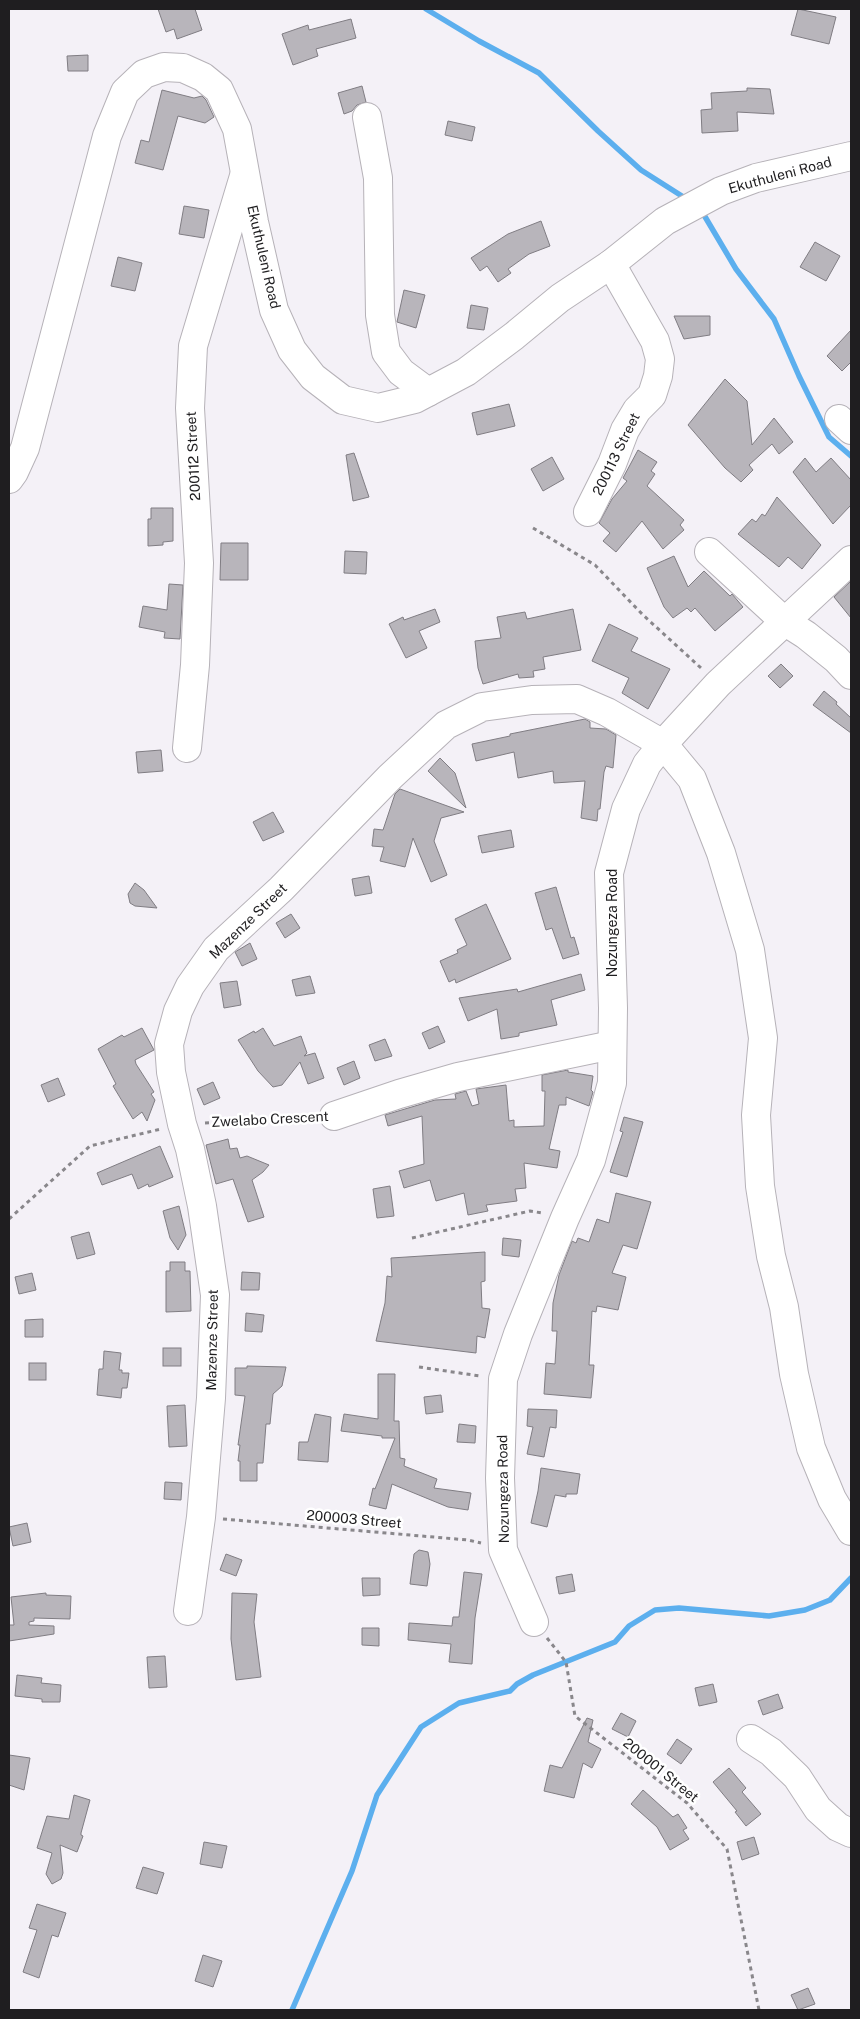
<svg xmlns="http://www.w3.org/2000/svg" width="860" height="2019" viewBox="0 0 860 2019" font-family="'Public Sans',sans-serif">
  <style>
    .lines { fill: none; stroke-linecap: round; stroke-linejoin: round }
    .stream { stroke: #5cafee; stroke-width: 5.5 }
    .building { fill: #b8b5bb; stroke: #807d83 }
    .minor-casing { stroke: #b6b2b8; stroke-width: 30 }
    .path { stroke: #89878b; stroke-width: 3; stroke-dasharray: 4 4; stroke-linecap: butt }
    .minor { stroke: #fff; stroke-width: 28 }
    .labels { text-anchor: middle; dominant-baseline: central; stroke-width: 5; stroke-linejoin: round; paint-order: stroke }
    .street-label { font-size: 14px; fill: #1f1e20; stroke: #fff }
  </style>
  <rect width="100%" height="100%" fill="#f4f1f7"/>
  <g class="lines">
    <g class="stream">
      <path d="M426,9L479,41L539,73L598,131L641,170L685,198"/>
      <path d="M704,215L736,269L774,319L799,376L829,437L851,456"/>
      <path d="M292,2010L352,1871L377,1795L421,1727L459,1703L510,1691L517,1684L533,1675L615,1642L629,1626L655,1610L679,1608L769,1616L805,1610L830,1600L851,1578"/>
    </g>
  </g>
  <g class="building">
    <path d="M158,9H195L202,30L177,39L174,29L166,32Z"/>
    <path d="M798,9L836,17L829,44L791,35Z"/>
    <path d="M351,19L356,38L316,49L318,56L293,65L282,34L308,25L309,30Z"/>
    <path d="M88,55V71H68L67,56Z"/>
    <path d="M362,86L366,102L357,105L352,111L344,114L338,93Z"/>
    <path d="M747,88L770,89L774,114L737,112L738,131L702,133L701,110L712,109L711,93L747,91Z"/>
    <path d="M162,90L194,98L202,96L206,100L214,117L205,123L178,116L163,170L135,163L141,140L149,142Z"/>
    <path d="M448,121L475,127L472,141L445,135Z"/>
    <path d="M184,206L209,210L204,238L179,234Z"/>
    <path d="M541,221L550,246L529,254L508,269L511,273L498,282L487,266L480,271L471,258L508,234Z"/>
    <path d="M815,242L840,256L826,281L800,267Z"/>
    <path d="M118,257L142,263L135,291L111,286Z"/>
    <path d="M404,290L425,295L416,328L397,322Z"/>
    <path d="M471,305L488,308L484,330L467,328Z"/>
    <path d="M674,316H710V335L684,339Z"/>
    <path d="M851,330V362L842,371L827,356Z"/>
    <path d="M725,379L747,401L752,445L774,418L793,442L779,454L772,444L749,465L753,470L741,482L725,468L688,425Z"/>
    <path d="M509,404L515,426L477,435L472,413Z"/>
    <path d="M638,450L657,462L651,471L655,474L647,486L684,520L680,525L684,530L663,549L642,521L616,552L603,541L610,533L599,523L612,499L627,481L623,478Z"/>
    <path d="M354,453L369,497L353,501L346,455Z"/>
    <path d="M552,457L564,479L543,491L531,469Z"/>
    <path d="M805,458L816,472L831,458L851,480V505L833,524L793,472Z"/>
    <path d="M777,497L821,545L802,569L788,557L779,567L738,534L752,519L756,522L762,514L765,516Z"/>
    <path d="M151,508H173V541L163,542V545L148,546V519H151Z"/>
    <path d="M221,543H248V580H220Z"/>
    <path d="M345,551L367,552L366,574L344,573Z"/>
    <path d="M674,556L688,587L704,571L730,596L732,594L743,607L715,631L695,608L691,612L687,608L673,618L664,607L647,568Z"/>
    <path d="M851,581V618L834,597Z"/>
    <path d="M169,584L183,585L180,639L164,638L165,632L139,627L143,606L167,610Z"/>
    <path d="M435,609L440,622L419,631L427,648L406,658L389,624L403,617L404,620Z"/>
    <path d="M573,609L581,650L543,657L545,669L533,671L534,677L519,678L518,674L483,684L478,668L475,641L501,638L497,617L525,612L527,619Z"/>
    <path d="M609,624L638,638L631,651L670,669L648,709L622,693L629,678L592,661Z"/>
    <path d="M781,664L793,676L780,688L768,676Z"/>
    <path d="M824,691L837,702L836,704L851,718V733L813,705Z"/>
    <path d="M585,719L590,722V728L606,729L616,735L613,768L606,766L604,772L600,809H598L597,821L581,818L585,781L554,783L553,771L518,778L514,752L476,761L472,744L510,736V734Z"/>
    <path d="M161,750L163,771L138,773L136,752Z"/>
    <path d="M440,758L455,773L466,808L428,771Z"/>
    <path d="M400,789L464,812L441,818L434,841L447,875L431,882L413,838L405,867L380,861L384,847L372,846L374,829L383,830L395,794Z"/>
    <path d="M273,812L284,832L263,841L253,822Z"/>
    <path d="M511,830L514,847L482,853L478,836Z"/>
    <path d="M369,876L372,893L355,896L352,879Z"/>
    <path d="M135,883L144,890L157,908L135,906L130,903L128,894Z"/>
    <path d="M556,887L571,938L574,937L579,954L563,959L552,928L546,930L535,893Z"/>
    <path d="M486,904L511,959L456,983L455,979L449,982L440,961L458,953L457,950L467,945L455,919Z"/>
    <path d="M291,914L300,928L285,938L276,923Z"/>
    <path d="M250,943L257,959L242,966L235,952Z"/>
    <path d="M581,974L585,990L551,1000L557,1025L519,1033V1036L501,1039L497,1009L468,1021L459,998L517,989L518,992Z"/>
    <path d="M310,976L315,993L296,996L292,980Z"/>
    <path d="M237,981L241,1005L224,1008L220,983Z"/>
    <path d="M438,1026L445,1042L429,1049L422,1033Z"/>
    <path d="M142,1028L154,1050L135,1060L136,1064L154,1092L151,1094L155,1100L147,1121L142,1112L133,1119L113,1086L116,1084L98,1049L122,1035L124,1037Z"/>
    <path d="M263,1028L274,1046L301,1036L307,1053L304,1056L315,1053L324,1078L308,1084L300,1062L282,1085L273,1087L258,1071L238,1040L254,1031L255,1033Z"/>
    <path d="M385,1039L392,1056L375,1061L369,1045Z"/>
    <path d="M354,1061L360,1078L344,1085L337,1068Z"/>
    <path d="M568,1070V1072L593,1076L591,1090L593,1092L589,1106L566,1097V1105H559L549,1149L560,1151L557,1168L524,1163L526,1188L515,1189L517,1201L486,1205L488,1211L468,1215L464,1193L436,1201L430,1180L404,1188L399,1171L424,1164L422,1116L388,1126L385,1115L435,1100L456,1099L455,1094L466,1091L472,1106L479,1104L476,1089L506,1085L509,1121L514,1120V1127L544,1126L545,1091H542V1075Z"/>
    <path d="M58,1078L65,1095L48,1102L41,1085Z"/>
    <path d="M213,1082L220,1098L204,1105L197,1089Z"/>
    <path d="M624,1117L643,1122L627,1177L610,1172L623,1132L620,1131Z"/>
    <path d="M228,1139L230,1149L237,1148L240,1158L247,1156L269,1165L263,1172L252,1180L264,1217L248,1222L233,1179L216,1184L206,1145Z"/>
    <path d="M160,1146L173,1177L149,1187L148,1184L138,1189L132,1174L102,1185L97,1173Z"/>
    <path d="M390,1186L394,1216L377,1218L373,1189Z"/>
    <path d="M616,1193L651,1202L637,1249L623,1245L612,1273L626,1277L618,1310L597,1306L596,1312L592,1311L589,1365H594L591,1398L544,1394L546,1363L555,1364L557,1331H552L553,1303L559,1275L572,1241L576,1243L578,1238L589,1242L597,1219L609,1223Z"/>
    <path d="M179,1206L186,1235L178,1250L170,1238L163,1211Z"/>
    <path d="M89,1232L95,1254L77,1259L71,1237Z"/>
    <path d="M503,1238L521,1240L519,1257L502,1255Z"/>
    <path d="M485,1252V1281L481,1282L482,1308L490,1309L485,1338L477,1336L476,1353L376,1341L385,1303L387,1276L392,1277L391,1258Z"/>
    <path d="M170,1262H185V1271H190L191,1311L166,1312V1271H170Z"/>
    <path d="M242,1272L260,1273L259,1290H241Z"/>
    <path d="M32,1273L36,1290L19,1294L15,1277Z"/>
    <path d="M246,1313L264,1315L262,1332L245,1331Z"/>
    <path d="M43,1319V1337H25V1320Z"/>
    <rect x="163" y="1348" width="18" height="18"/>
    <path d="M104,1351L121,1353L119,1370H122V1373H129L127,1388H122L121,1398L97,1395L99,1369H103Z"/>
    <rect x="29" y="1363" width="17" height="17"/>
    <path d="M247,1366L286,1367L282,1386L273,1394L270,1424H266L263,1463H257V1481H240V1461H238L240,1445H238L245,1396L235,1395V1368H247Z"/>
    <path d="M378,1374H395L394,1421H399L400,1458L405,1459L404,1466L437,1479L434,1488L471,1493L468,1510L448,1507L392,1484L386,1509L369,1505L373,1488L375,1489L395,1438H382V1436L341,1431L344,1414L378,1419Z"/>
    <path d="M441,1395L443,1412L426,1414L424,1397Z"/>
    <path d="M185,1405L187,1446L169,1447L167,1406Z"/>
    <path d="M528,1409L557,1410L556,1428L550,1427L544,1457L527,1454L533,1427L527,1426Z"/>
    <path d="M315,1414L331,1417L328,1462L298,1460L299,1442H308Z"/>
    <path d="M459,1424L476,1426L475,1443L457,1442Z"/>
    <path d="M541,1468L580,1474L577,1494H566V1497L555,1495L547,1527L531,1523L538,1491Z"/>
    <path d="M165,1482L182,1483L181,1500L164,1499Z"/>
    <path d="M27,1523L31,1542L13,1546L9,1527Z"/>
    <path d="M419,1550L428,1552L430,1564L427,1586L410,1584L414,1554Z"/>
    <path d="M226,1554L242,1560L236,1576L220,1570Z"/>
    <path d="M464,1572L482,1574L475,1618L472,1664L449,1662L451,1644L408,1640L409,1623L452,1626L453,1617H459Z"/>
    <path d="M572,1574L575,1591L559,1594L556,1577Z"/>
    <path d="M362,1578H380V1595L363,1596Z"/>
    <path d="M46,1593V1595L71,1596L70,1619L34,1618V1621L29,1622V1625L54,1626V1634L9,1641V1625H14L11,1597Z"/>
    <path d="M232,1593L257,1594L254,1622L261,1677L236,1680L231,1639Z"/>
    <path d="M362,1628H379V1646L362,1645Z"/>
    <path d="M165,1656L167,1687L149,1688L147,1657Z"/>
    <path d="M17,1675L42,1678L41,1683L61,1685L60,1702H42V1699L15,1696Z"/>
    <path d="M713,1684L717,1702L699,1706L695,1688Z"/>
    <path d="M778,1694L783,1708L763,1715L758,1701Z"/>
    <path d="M621,1713L636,1721L628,1737L612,1729Z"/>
    <path d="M587,1718L593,1720L588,1742L601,1749L592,1768L583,1763L574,1798L544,1791L550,1765L562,1768Z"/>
    <path d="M677,1739L692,1749L681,1764L667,1754Z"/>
    <path d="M9,1755L30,1758L24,1790L9,1785Z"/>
    <path d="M729,1768L746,1788L742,1792L761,1814L746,1826L735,1812L737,1811L713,1782Z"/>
    <path d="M643,1790L673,1817L678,1814L687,1828L683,1830L689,1839L670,1850L657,1827L631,1804Z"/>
    <path d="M74,1795L90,1800L81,1833V1835L83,1836L77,1852L60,1845L63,1873L61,1879L52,1884L46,1874L52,1853L37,1848L47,1816L69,1819Z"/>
    <path d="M754,1837L759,1854L742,1860L737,1842Z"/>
    <path d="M204,1842L227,1846L222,1868L200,1864Z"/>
    <path d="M143,1867L164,1873L157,1894L136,1888Z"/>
    <path d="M37,1904L66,1913L58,1937L52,1935L39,1978L23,1972L37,1930L29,1928Z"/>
    <path d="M203,1955L222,1961L213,1987L195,1981Z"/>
    <path d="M808,1988L815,2004L798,2010L791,1995Z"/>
  </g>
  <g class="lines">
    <defs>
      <g id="minor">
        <path d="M367,117L378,178L380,315L386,352L401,372L428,392"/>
        <path d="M839,419L851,430"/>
        <path d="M9,479L14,472L25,448L107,136L125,92L144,74L164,67L183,68L203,77L219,90L237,129L254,222L274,310L292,350L313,377L343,400L378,408L415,399L466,372L514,336L560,298L611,264L665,221L721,191L756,178L851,156"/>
        <path d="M588,512L612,464L625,430L637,410L652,395L658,376L660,359L655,341L611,264"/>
        <path d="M709,552L784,621L806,635L836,659L851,675"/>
        <path d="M187,748L195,665L199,563L190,408L193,346L244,176"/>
        <path d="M334,1116L399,1094L458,1077L612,1045"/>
        <path d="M188,1611L201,1517L211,1398L215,1295L202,1206L190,1149L182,1124L171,1072L169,1044L178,1011L190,986L216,949L281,889L390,777L446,725L482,707L532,700L577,699L607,712L663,744L692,779L721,853L750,950L763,1038L756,1115L760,1186L771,1256L784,1307L794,1374L811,1448L832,1499L851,1531"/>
        <path d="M534,1622L503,1550L500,1478L503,1379L518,1334L565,1218L591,1160L612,1083L613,1008L609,873L626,809L647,764L663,744L718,684L851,560"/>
        <path d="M751,1739L771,1752L797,1777L818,1809L838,1827L851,1833"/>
      </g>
    </defs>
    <use href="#minor" class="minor-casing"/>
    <g class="path">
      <path d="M533,528L595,565L643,615L701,668"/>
      <path d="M205,1123L313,1117"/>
      <path d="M9,1219L90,1146L161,1129"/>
      <path d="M412,1238L530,1211L542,1213"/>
      <path d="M419,1367L480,1376"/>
      <path d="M223,1519L468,1540L481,1543"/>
      <path d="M547,1638L566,1662L575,1716L687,1803L727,1849L759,2010"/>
    </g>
    <use href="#minor" class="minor"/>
  </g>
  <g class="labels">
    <g class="street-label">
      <text transform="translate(780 175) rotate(-15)">Ekuthuleni Road</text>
      <text transform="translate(264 257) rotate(77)">Ekuthuleni Road</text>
      <text transform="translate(616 454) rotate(-64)">200113 Street</text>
      <text transform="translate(193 456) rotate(-93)">200112 Street</text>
      <text transform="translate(248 921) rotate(-44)">Mazenze Street</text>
      <text transform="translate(612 923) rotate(-90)">Nozungeza Road</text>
      <text transform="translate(270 1119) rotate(-3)">Zwelabo Crescent</text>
      <text transform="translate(212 1340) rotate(-89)">Mazenze Street</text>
      <text transform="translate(503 1489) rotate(-91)">Nozungeza Road</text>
      <text transform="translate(354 1519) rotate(5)">200003 Street</text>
      <text transform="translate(661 1770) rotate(39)">200001 Street</text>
    </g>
  </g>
  <rect width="860" height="2019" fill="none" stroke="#1f1e20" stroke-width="20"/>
</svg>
